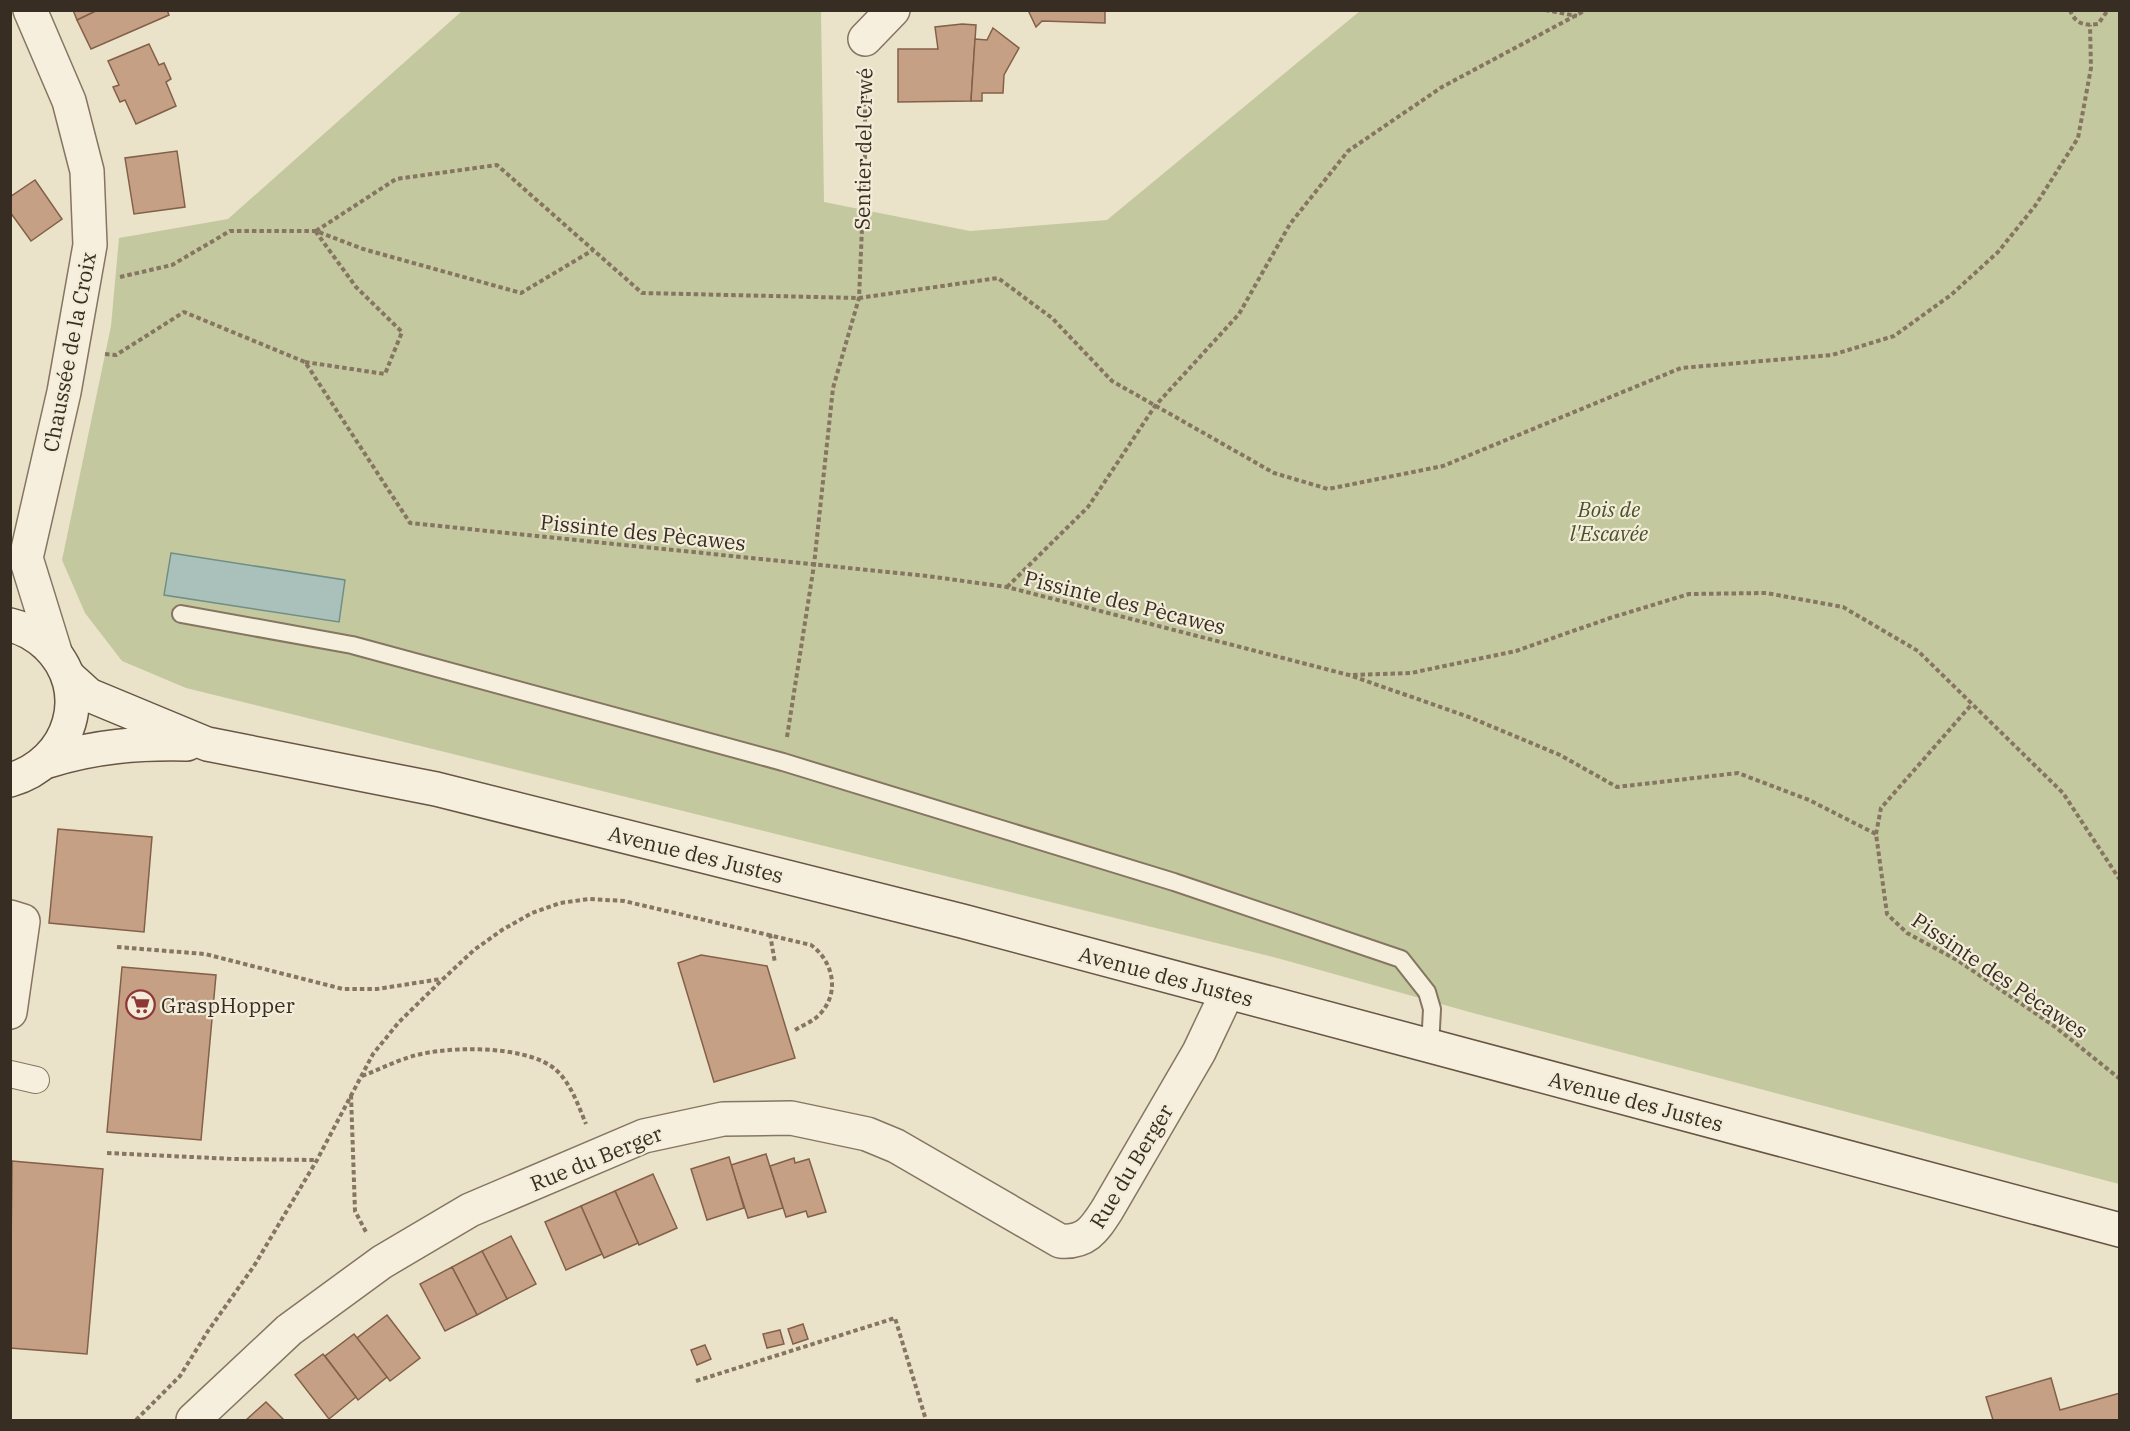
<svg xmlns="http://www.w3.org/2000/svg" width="2130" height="1431" viewBox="0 0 2130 1431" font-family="'IBM Plex Serif',serif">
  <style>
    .green { fill: #c3c89f }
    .water { fill: #aac0ba; stroke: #718e87; stroke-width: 1.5 }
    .building { fill: #c5a084; stroke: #836048; stroke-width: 1.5 }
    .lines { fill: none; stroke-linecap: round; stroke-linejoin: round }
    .service-casing { stroke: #867560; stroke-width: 20 }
    .pedestrian-casing { stroke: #867560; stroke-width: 28 }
    .minor-casing { stroke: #867560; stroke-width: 36 }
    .secondary-casing { stroke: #685643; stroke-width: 36 }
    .path { stroke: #867560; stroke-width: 4; stroke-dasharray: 4.5 3; stroke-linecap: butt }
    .service { stroke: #f6efdd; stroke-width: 16 }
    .pedestrian { stroke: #f6efdd; stroke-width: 26 }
    .minor { stroke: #f6efdd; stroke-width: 33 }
    .secondary { stroke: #f6efdd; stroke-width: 33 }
    .labels { text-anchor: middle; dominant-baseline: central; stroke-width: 4.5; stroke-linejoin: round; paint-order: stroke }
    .street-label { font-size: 21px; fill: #382d22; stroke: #f3ecd9 }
    .park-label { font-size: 21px; font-style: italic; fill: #48522b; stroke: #f3ecd9 }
    .poi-label { font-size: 21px; fill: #382d22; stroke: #f3ecd9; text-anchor: start }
  </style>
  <rect width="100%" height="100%" fill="#ebe2ca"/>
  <path class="green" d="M462,11H821L824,202L970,231L1107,220L1360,11H2119V1184L1473,1013L1277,958L186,688L122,661L85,613L62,560L111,326L119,238L228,219Z"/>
  <path class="water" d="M171,553L345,580L339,622L164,595Z"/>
  <g class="building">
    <path d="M73,10H98L77,20Z"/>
    <path d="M98,10H167L169,15L91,49L77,20Z"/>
    <path d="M1028,10H1105V23L1042,21L1036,27Z"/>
    <path d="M962,24L976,25L971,101L898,102V49H938L935,27Z"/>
    <path d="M993,28L1019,48L1004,75L1003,93H982V101H971L975,39L987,40Z"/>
    <path d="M149,44L159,65L164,63L171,79L166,82L176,106L136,124L125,100L120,102L113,87L119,85L108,61Z"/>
    <path d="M177,151L185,207L134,214L125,158Z"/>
    <path d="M35,180L62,219L31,241L10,212V197Z"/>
    <path d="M58,829L152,837L144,932L49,923Z"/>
    <path d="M701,955L767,966L795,1058L714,1082L678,963Z"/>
    <path d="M122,967L216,975L201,1140L107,1132Z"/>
    <path d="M766,1154L783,1208L748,1218L731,1165Z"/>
    <path d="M729,1157L744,1208L707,1220L691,1169Z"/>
    <path d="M794,1158L795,1163L809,1159L826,1212L808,1217L806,1211L786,1217L770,1166Z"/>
    <path d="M12,1161L103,1169L87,1354L10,1348Z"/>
    <path d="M653,1174L677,1228L639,1245L615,1191Z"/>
    <path d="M615,1191L638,1243L604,1258L581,1206Z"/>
    <path d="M581,1206L602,1254L566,1270L545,1222Z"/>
    <path d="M511,1236L536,1284L507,1299L482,1251Z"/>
    <path d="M482,1251L507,1299L477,1315L452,1267Z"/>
    <path d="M452,1267L477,1315L445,1331L420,1284Z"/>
    <path d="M387,1315L420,1358L390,1381L357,1338Z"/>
    <path d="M803,1324L808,1339L793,1344L788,1329Z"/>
    <path d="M780,1330L784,1344L767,1348L763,1334Z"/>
    <path d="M354,1334L387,1377L358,1400L325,1356Z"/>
    <path d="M705,1345L711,1359L697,1365L691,1350Z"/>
    <path d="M323,1354L356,1397L329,1419L295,1375Z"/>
    <path d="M2051,1378L2060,1410L2120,1393V1420H1993L1986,1397Z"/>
    <path d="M266,1402L284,1420H246Z"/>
  </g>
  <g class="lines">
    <defs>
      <path id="service" d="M181,614L352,645L783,762L1174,882L1401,959L1427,992L1432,1009L1430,1047"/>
      <path id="pedestrian" d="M10,1074L36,1080"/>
      <g id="minor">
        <path d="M30,10L69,101L87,171L90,245L64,392L26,558L56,655"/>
        <path d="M865,39L893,10"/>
        <path d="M10,917L23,921L10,1012"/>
        <path d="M193,1420L289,1330L382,1262L470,1210L644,1136L723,1119L791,1118L867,1134L896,1146L1060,1241C1086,1243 1094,1230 1107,1210L1199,1052L1227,993"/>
      </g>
      <g id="secondary">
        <path d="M10,625C24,628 37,636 47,645C94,690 71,763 10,780"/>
        <path d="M68,676L89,695L207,744L436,789L962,921L2120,1230"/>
        <path d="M48,761C95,746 139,743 187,744"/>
      </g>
    </defs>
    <use href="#service" class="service-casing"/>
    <use href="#pedestrian" class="pedestrian-casing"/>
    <use href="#minor" class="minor-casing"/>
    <use href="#secondary" class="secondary-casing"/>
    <g class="path">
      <path d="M1545,10L1577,16"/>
      <path d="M2070,10C2075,24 2085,26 2098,24L2108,10"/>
      <path d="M316,231L396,179L497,165L642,293L859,298L998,278L1052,318L1112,381L1274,473L1328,489L1443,466L1681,368L1832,355L1894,336L1951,295L1998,252L2035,206L2078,138L2091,68L2090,25"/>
      <path d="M120,277L172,265L230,231H316L363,249L521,293L593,250"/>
      <path d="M105,354L116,355L184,312L305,362L410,523L927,576L1007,587L1349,675L1469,717L1560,755L1617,787L1738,773L1809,800L1876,834L1887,914L1907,933L1957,960L2054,1026L2120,1079"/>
      <path d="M305,362L385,374L402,332L356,287L316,232"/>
      <path d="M1007,587L1088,507L1155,406L1239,314L1290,224L1348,151L1442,87L1586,10"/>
      <path d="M1353,675L1411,673L1516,651L1610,618L1689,594L1766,593L1843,607L1918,651L2063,793L2120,880"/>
      <path d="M787,737L814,565L833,388L859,298L865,158V74"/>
      <path d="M1876,834L1881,808L1972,704"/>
      <path d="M770,934L775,963"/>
      <path d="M117,947L205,954L343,989H377L441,979"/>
      <path d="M362,1076C376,1071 389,1064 404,1059C439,1045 525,1044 555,1069C571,1083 578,1105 586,1124"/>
      <path d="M351,1095L355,1211L366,1232"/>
      <path d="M107,1153L234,1159L316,1160"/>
      <path d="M696,1381L895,1318L926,1420"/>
      <path d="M136,1420L180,1376L208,1331L254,1266L317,1160L373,1054L399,1022L443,979L474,950L502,930L532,913L560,903L589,899L624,901L811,945C833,961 841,993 819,1015C812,1022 803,1025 795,1030"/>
    </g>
    <use href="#service" class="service"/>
    <use href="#pedestrian" class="pedestrian"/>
    <use href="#minor" class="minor"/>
    <use href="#secondary" class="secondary"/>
  </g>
  <defs>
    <symbol id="supermarket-ring" viewBox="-11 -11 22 22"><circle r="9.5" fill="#f3ecd9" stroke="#8f3736" stroke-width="1.5"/><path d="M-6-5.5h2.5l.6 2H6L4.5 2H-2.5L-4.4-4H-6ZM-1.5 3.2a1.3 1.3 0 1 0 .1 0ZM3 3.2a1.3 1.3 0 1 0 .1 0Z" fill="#8f3736"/></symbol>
  </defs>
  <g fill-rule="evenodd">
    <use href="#supermarket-ring" x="124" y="988" width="33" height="33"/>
  </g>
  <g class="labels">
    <g class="street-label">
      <text transform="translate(863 149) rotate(-89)">Sentier del Crwé</text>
      <text transform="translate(69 352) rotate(-79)">Chaussée de la Croix</text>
      <text transform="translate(643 532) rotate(6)">Pissinte des Pècawes</text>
      <text transform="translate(1125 602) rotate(14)">Pissinte des Pècawes</text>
      <text transform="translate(696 854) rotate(14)">Avenue des Justes</text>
      <text transform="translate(2000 975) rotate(34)">Pissinte des Pècawes</text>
      <text transform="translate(1166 976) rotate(15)">Avenue des Justes</text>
      <text transform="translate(1636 1101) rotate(15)">Avenue des Justes</text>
      <text transform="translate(596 1158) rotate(-22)">Rue du Berger</text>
      <text transform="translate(1131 1166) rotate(-59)">Rue du Berger</text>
    </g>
    <g class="park-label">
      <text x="1609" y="509">Bois de<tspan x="1609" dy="24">l'Escavée</tspan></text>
    </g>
    <g class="poi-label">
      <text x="161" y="1005">GraspHopper</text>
    </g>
  </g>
  <rect width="2130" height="1431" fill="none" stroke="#382d22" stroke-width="24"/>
</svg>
